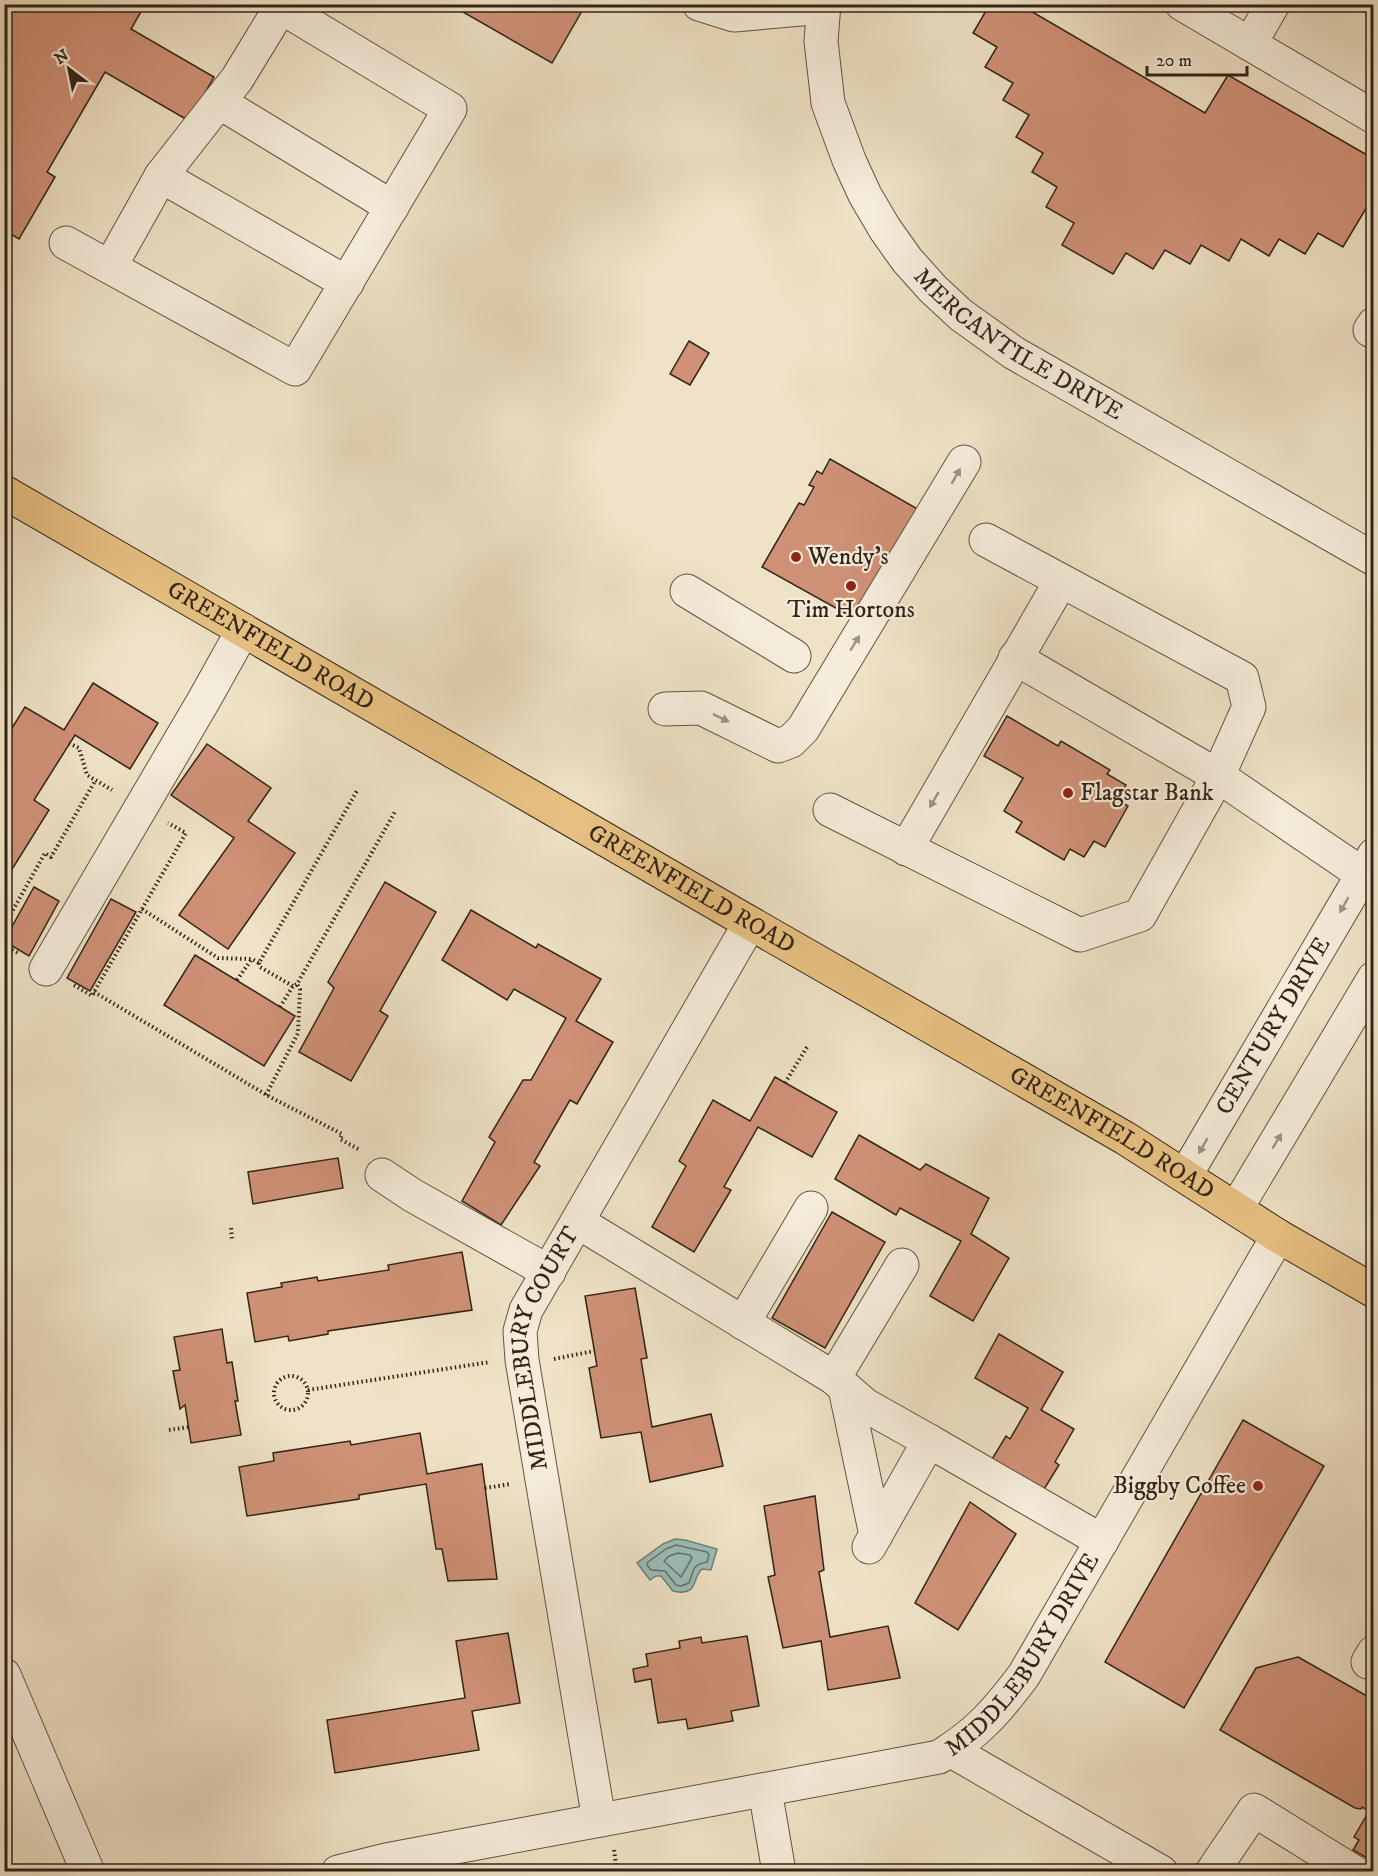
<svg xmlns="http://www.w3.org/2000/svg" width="1378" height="1876" viewBox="0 0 1378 1876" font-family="'IM FELL DW Pica',serif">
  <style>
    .water { fill: #9abdb8; stroke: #708078; stroke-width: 1.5 }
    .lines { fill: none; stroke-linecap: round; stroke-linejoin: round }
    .shore { stroke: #667068; stroke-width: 1.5 }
    .building { fill: #cf9176; stroke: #322418; stroke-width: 1.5 }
    .minor-casing { stroke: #615444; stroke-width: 35 }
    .major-casing { stroke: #322418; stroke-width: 35 }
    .path { stroke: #322418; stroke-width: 4; stroke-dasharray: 1.5 3; stroke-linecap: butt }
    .minor { stroke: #f5ecda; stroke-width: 33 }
    .major { stroke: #e8c183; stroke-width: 33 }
    .oneway { fill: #9d9283 }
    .poi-dot { fill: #8f2418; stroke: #f5ecda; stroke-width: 2 }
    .labels { text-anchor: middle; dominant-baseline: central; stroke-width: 4.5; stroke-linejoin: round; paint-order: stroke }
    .street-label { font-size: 24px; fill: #322418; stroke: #f5ecda }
    .poi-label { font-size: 24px; fill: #322418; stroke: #f5ecda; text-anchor: start }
  </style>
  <rect width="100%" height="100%" fill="#efe2c6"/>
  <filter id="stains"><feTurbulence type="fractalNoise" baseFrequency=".00333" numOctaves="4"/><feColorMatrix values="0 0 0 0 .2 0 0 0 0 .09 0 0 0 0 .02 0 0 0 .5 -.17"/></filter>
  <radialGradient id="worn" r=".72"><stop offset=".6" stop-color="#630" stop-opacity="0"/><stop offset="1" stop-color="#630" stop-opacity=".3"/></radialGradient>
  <path class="water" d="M675,1539L685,1540L717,1549L711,1570L702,1569C691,1579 699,1597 673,1591L661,1576H656L650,1580L637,1563L663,1544Z"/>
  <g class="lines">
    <g class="shore">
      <path d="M676,1545L707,1552L709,1555L707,1562C691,1565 694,1571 689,1583L681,1586L676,1585L665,1571L651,1570L647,1565L648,1562L666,1549Z"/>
      <path d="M678,1553L690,1555L692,1558L681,1577L664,1561L669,1556Z"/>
    </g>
  </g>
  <g class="building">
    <path d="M4,4H133L142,10L131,29L214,77L189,121L105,72L47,172L55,177L19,239L4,230Z"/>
    <path d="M449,4H586L552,63Z"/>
    <path d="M990,4H1019L1205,113L1228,75L1374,159V195L1343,247L1318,233L1305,254L1279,239L1269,256L1241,239L1229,261L1201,245L1190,264L1165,250L1153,269L1126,253L1113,274L1062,245L1074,223L1046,207L1057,187L1032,172L1043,153L1016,137L1029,115L1003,100L1013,83L985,67L997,47L973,33Z"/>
    <path d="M689,341L709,353L690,385L670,374Z"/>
    <path d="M830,459L921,511L859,621L762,567L799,503L804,505L814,487L809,485L817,471L822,474Z"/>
    <path d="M93,683L158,723L130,769L75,735L34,800L49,810L6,879H4V741L25,707L64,730Z"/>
    <path d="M1007,716L1058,746L1061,741L1110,770L1107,774L1126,785L1118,800L1128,806L1105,847L1094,841L1084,857L1070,849L1064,860L1016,832L1022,822L1004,811L1023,778L984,756Z"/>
    <path d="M207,744L271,788L248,821L295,853L228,949L179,915L234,838L171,795Z"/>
    <path d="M385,882L436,912L380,1011L388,1016L351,1081L299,1052L334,988L328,982Z"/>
    <path d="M34,887L59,901L29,956L4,941Z"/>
    <path d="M111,899L136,912L90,991L67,978Z"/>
    <path d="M471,910L536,948L538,944L601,979L576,1021L613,1042L577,1104L570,1100L534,1162L540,1166L501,1225L462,1201L495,1142L489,1137L523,1080H531L566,1018L514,989L507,1000L442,960Z"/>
    <path d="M195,955L295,1016L264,1066L164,1005Z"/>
    <path d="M775,1077L837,1112L812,1157L758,1127L724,1187L731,1190L694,1252L652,1227L686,1166L679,1161L713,1100L750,1121Z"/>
    <path d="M859,1135L920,1170L926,1164L989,1198L971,1234L1009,1258L973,1321L930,1296L961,1241L900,1208L896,1215L835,1179Z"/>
    <path d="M338,1158L343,1188L253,1204L248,1172Z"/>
    <path d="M832,1212L885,1242L825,1348L772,1318Z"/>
    <path d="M462,1252L472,1310L328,1331V1334L289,1341L288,1336L255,1342L247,1293L282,1287L281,1283L317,1277L318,1281L389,1270L388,1265Z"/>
    <path d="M635,1288L647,1358L641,1359L652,1427L711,1414L723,1466L650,1482L641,1432L601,1438L589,1368L597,1366L585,1296Z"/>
    <path d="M222,1329L227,1363L232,1362L238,1401H235L241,1435L191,1443L185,1405L180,1409L173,1371L180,1370L174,1337Z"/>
    <path d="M999,1334L1063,1372L1041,1410L1074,1429L1055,1462L1059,1465L1038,1499L986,1469L1006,1436L1010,1439L1028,1408L975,1378Z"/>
    <path d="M1243,1420L1324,1466L1184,1708L1105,1662Z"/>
    <path d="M420,1433L427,1474L482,1464L497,1579L448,1581L442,1549H436L426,1484L359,1495V1499L247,1516L239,1467L274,1461L273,1453L350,1441L351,1445Z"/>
    <path d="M815,1496L824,1570L819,1572L830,1637L888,1626L900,1678L828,1690L821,1641L783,1648L768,1577L775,1575L764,1506Z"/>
    <path d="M970,1502L1016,1534L958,1630L915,1603Z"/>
    <path d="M508,1633L520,1703L472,1711L479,1750L335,1773L327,1720L465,1698L456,1641Z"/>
    <path d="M747,1636L759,1706L731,1711L733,1721L688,1729L686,1719L658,1723L651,1679L635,1682L633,1669L648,1666L646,1654L680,1648L679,1641L701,1637L702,1643Z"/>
    <path d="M1298,1657L1374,1700V1862L1353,1850L1359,1840L1354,1837L1369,1811L1362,1807L1361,1809L1355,1808L1220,1730L1256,1668Z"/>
  </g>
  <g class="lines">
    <defs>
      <g id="minor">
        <path d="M699,4L734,15L824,7"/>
        <path id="s1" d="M824,4L821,41L828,103L849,160L865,195L885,229L907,260L933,289L961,315L1014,353L1374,559"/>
        <path d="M1182,4L1374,117"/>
        <path d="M1250,44L1273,4"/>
        <path d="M219,102L392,207"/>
        <path d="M161,176L347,283"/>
        <path d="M66,243L295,369L450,109L276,4"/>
        <path d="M110,267L161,176L237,79L281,7"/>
        <path d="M1374,324L1370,330L1374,332"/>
        <path d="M687,591L794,656"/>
        <path d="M1015,658L1218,776L1374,882"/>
        <path d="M665,709L701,708L778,746L791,741L803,729L964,462"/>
        <path d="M830,810L1080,935L1140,915L1218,776L1249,707L1242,678L986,540"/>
        <path d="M906,849L1061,581"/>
        <path d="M46,969L204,700L243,630"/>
        <path d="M382,1175L412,1195L549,1272"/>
        <path id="s2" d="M1185,1176L1374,855"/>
        <path d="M1236,1209L1374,978"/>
        <path d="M578,1222L834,1378L865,1405L929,1441L869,1547"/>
        <path d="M743,1323L811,1208"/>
        <path d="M834,1378L902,1265"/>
        <path d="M845,1388L876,1535"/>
        <path d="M929,1441L1102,1541"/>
        <path d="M1368,1662L1374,1652"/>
        <path d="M4,1675L88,1872"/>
        <path d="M950,1750L1161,1872"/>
        <path d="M765,1790L779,1872"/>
        <path id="s3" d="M599,1820L522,1360L520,1331L526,1310L750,923"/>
        <path id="s4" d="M338,1872L386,1860L939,1757C978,1733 997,1711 1024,1675L1278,1236"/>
        <path d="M1212,1872L1254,1810L1354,1872"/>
      </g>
      <g id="major">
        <path id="s5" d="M4,492L750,923L1125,1138L1278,1236L1374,1291"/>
      </g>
    </defs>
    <use href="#minor" class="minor-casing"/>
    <use href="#major" class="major-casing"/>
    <g class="path">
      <path d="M69,743L79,748L87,775L112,790"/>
      <path d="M142,909L218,958L252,959L259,963L358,789"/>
      <path d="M4,926L45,853L51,857L95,781"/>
      <path d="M4,946L18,953"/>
      <path d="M259,963L260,967L293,986"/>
      <path d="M237,980L251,960"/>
      <path d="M74,985L92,996L94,992L186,833L168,823"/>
      <path d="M94,992L270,1097L342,1134L340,1139L360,1150"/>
      <path d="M280,1007L293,986L297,984L396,810"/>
      <path d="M785,1083L807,1047"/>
      <path d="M266,1095L298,1033L300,989L297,984"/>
      <path d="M231,1228L232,1241"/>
      <path d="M554,1359L594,1351"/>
      <circle cx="291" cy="1393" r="17"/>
      <path d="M308,1390L490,1362"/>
      <path d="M169,1430L189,1427"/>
      <path d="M485,1488L511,1484"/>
      <path d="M614,1850L617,1872"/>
    </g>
    <use href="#minor" class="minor"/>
    <use href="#major" class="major"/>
  </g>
  <defs><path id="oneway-solid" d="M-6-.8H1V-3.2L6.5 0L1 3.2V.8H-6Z" transform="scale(1.5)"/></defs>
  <g class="oneway">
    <use href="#oneway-solid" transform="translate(956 476) rotate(-60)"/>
    <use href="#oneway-solid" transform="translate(855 643) rotate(-59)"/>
    <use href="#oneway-solid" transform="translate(721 718) rotate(26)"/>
    <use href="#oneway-solid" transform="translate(934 800) rotate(120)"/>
    <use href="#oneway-solid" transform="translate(1344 905) rotate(120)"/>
    <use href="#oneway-solid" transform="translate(1277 1141) rotate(-59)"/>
    <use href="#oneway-solid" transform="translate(1203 1146) rotate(120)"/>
  </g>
  <g class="poi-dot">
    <circle cx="796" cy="557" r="6"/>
    <circle cx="851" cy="586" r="6"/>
    <circle cx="1068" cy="793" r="6"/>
    <circle cx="1258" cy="1486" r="6"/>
  </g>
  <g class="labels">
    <g class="street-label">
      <text stroke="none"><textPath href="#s1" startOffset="417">MERCANTILE DRIVE</textPath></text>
      <text stroke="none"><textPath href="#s5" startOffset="308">GREENFIELD ROAD</textPath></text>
      <text stroke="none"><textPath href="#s5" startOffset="794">GREENFIELD ROAD</textPath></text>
      <text stroke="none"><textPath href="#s2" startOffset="174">CENTURY DRIVE</textPath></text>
      <text stroke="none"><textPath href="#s5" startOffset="1280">GREENFIELD ROAD</textPath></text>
      <text stroke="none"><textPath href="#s3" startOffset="483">MIDDLEBURY COURT</textPath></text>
      <text stroke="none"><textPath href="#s4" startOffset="746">MIDDLEBURY DRIVE</textPath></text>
    </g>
    <g class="poi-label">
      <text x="808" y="557">Wendy's</text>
      <text x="851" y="610" text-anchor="middle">Tim Hortons</text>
      <text x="1080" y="793">Flagstar Bank</text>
      <text x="1246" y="1486" text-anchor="end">Biggby Coffee</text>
    </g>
  </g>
  <rect width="1378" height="1876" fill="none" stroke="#efe2c6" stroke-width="24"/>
  <rect x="6" y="6" width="1366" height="1864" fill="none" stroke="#322418" stroke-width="3"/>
  <rect x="12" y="12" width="1354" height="1852" fill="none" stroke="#322418" stroke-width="1.5"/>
  <g transform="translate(69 69) rotate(328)" stroke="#f5ecda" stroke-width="4.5" paint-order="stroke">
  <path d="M0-4.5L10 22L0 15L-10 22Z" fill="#322418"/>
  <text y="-9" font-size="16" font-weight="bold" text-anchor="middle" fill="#322418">N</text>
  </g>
  <path d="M1147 66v9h100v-9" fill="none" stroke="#322418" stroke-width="3"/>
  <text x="1156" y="66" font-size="18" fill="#322418" stroke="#f5ecda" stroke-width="4.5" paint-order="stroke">20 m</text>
  <rect width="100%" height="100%" filter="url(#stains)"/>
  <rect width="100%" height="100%" fill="url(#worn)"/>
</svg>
